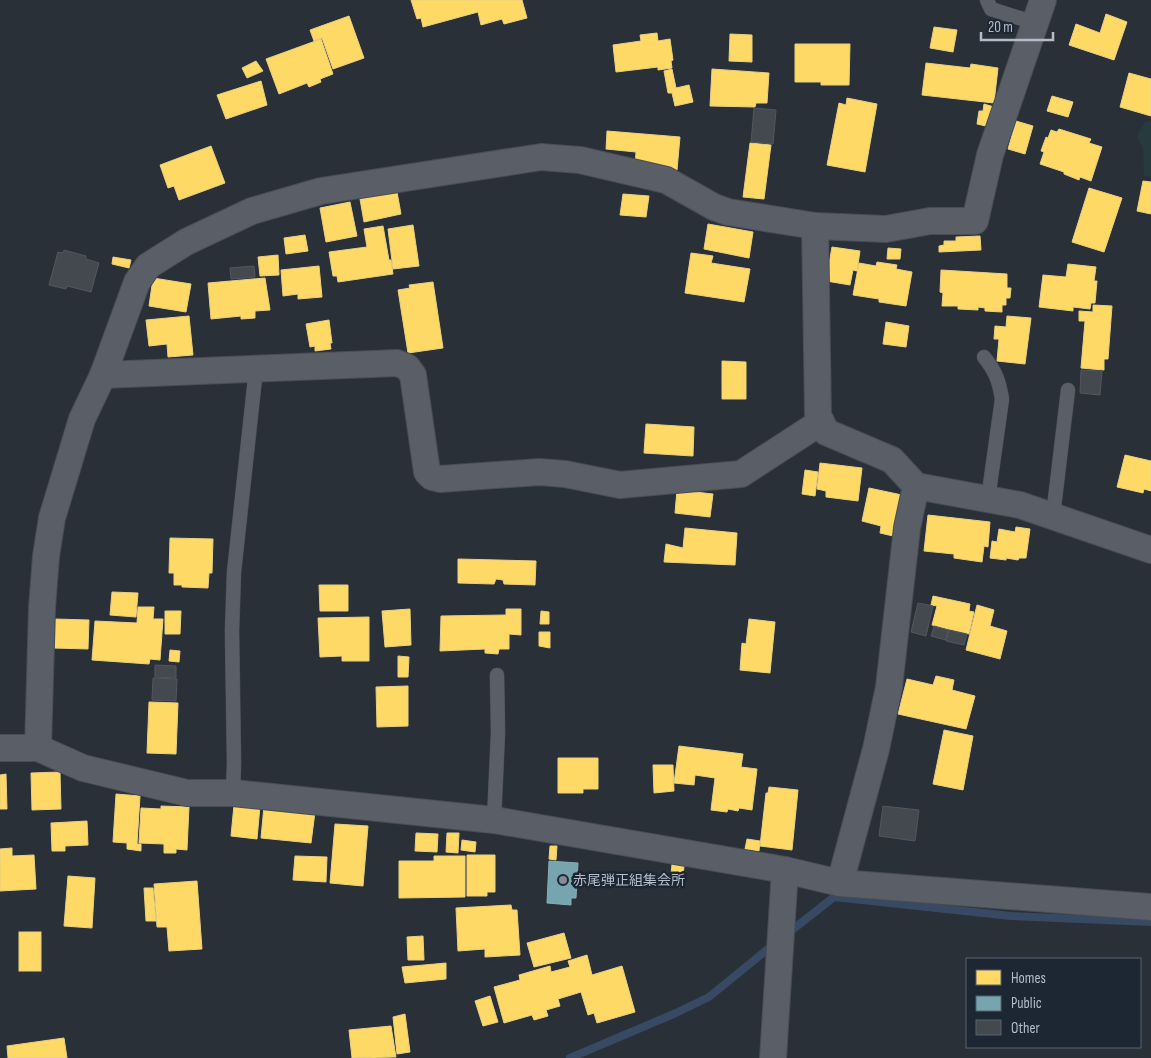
<svg xmlns="http://www.w3.org/2000/svg" width="1151" height="1058" viewBox="0 0 1151 1058" font-family="'Sofia Sans Condensed','Noto Sans JP',sans-serif">
  <style>
    .green { fill: #273a3e }
    .homes { fill: #ffd966; stroke: #e8d084 }
    .public { fill: #76a5af; stroke: #89acb7 }
    .lines { fill: none; stroke-linecap: round; stroke-linejoin: round }
    .stream { stroke: #384963; stroke-width: 8 }
    .building { fill: #444950; stroke: #52575f }
    .service-casing { stroke: #484c53; stroke-width: 15 }
    .minor-casing { stroke: #484c53; stroke-width: 28 }
    .service { stroke: #5a5e66; stroke-width: 14 }
    .minor { stroke: #5a5e66; stroke-width: 26 }
    .poi-dot { fill: #848b96; stroke: #1d2633; stroke-width: 2 }
    .labels { text-anchor: middle; dominant-baseline: central; stroke-width: 5; stroke-linejoin: round; paint-order: stroke }
    .poi-label { font-size: 14px; fill: #b4bcc9; stroke: #1d2633; text-anchor: start }
  </style>
  <rect width="100%" height="100%" fill="#2a3038"/>
  <path class="green" d="M1151,121V178L1144,175L1143,148L1137,136L1145,122Z"/>
  <g class="homes">
    <path d="M411,0H522L527,18L504,24L502,19L481,25L478,12L423,27L421,18L417,19Z"/>
    <path d="M1106,14L1127,22L1114,60L1069,45L1076,24L1100,33Z"/>
    <path d="M349,16L364,58L333,69L322,38L314,41L310,30Z"/>
    <path d="M934,27L957,30L953,52L930,48Z"/>
    <path d="M657,33L658,41L670,39L673,60L671,61L672,68L658,70V67L616,72L613,45L641,41L640,35Z"/>
    <path d="M730,34L752,35V62L729,61Z"/>
    <path d="M321,39L333,74L320,79L321,82L309,87L307,83L279,94L266,59Z"/>
    <path d="M795,44H850L849,85H821V82H795Z"/>
    <path d="M256,61L263,71L247,78L242,68Z"/>
    <path d="M926,63L970,68L971,64L998,68L994,103L922,95Z"/>
    <path d="M672,69L676,88L689,85L693,102L675,106L672,93H668L664,71Z"/>
    <path d="M712,69L769,73L767,103H756L755,107L710,106Z"/>
    <path d="M1129,73L1151,79V116L1120,107Z"/>
    <path d="M261,81L267,105L226,119L217,95Z"/>
    <path d="M1052,96L1073,102L1068,117L1047,111Z"/>
    <path d="M847,98L877,104L865,172L827,165L839,103L846,105Z"/>
    <path d="M984,104L994,107L990,127L977,124L979,111H983Z"/>
    <path d="M1016,121L1033,126L1025,154L1008,149Z"/>
    <path d="M1059,129L1091,139L1089,143L1102,147L1091,181L1080,177L1079,180L1064,174V172L1040,164L1044,152L1041,151L1046,137L1048,138L1051,130L1057,132Z"/>
    <path d="M607,131L680,137L677,170L635,166L636,152L606,149Z"/>
    <path d="M750,143L771,145L764,199L743,197Z"/>
    <path d="M211,146L225,183L179,200L174,186L168,188L160,165Z"/>
    <path d="M1143,181L1151,182V214L1137,211Z"/>
    <path d="M1089,188L1122,198L1104,252L1072,242Z"/>
    <path d="M397,192L401,214L364,222L360,199Z"/>
    <path d="M623,194L649,196L646,217L620,215Z"/>
    <path d="M350,202L357,236L326,242L320,208Z"/>
    <path d="M708,224L753,232L749,258L704,249Z"/>
    <path d="M413,225L419,266L393,269L388,229Z"/>
    <path d="M383,226L389,260H391L393,274L338,282L337,276H333L329,252L367,247L364,229Z"/>
    <path d="M305,235L308,251L286,254L284,238Z"/>
    <path d="M980,236L981,250L939,252V246L944,245V241H956V237Z"/>
    <path d="M832,247L860,251L857,271L853,270L850,285L826,281Z"/>
    <path d="M888,248L901,249L900,259H887Z"/>
    <path d="M691,253L713,256L711,263L750,269L744,302L685,293Z"/>
    <path d="M278,255L279,275L260,276L258,257Z"/>
    <path d="M113,257L131,260L129,268L112,264Z"/>
    <path d="M877,262L897,265L896,269L912,272L906,306L879,302V299L853,295L859,263L876,266Z"/>
    <path d="M1068,264L1096,267L1094,281H1097L1095,303H1091L1090,309L1073,307V311L1039,307L1043,275L1066,277Z"/>
    <path d="M319,266L322,297L298,299V294L283,296L281,270Z"/>
    <path d="M941,270L1007,274V288H1011L1010,298H1006V305H1002V312L985,311V308L978,307V310L958,309V306H942L943,293L940,292Z"/>
    <path d="M153,278L191,284L186,312L149,306Z"/>
    <path d="M265,278L270,310L255,311V318L241,319V316L211,319L208,283Z"/>
    <path d="M433,282L443,348L408,353L398,290L410,288L409,285Z"/>
    <path d="M1093,305L1112,306L1108,359H1104V370L1081,368L1085,321H1079V311L1093,312Z"/>
    <path d="M189,316L193,355L168,357L167,344L149,346L146,320Z"/>
    <path d="M1007,316L1031,318L1025,364L997,361L999,339H994L995,326L1006,327Z"/>
    <path d="M329,320L332,343H330L331,349L315,351V346L310,347L306,324Z"/>
    <path d="M886,322L909,326L906,347L883,344Z"/>
    <path d="M722,361L746,362V399H722Z"/>
    <path d="M646,424L694,427L693,456L644,453Z"/>
    <path d="M1125,455L1151,461V491L1144,489L1143,493L1117,487Z"/>
    <path d="M820,463L862,468L858,501L826,497V491L817,489Z"/>
    <path d="M805,470L818,472L815,496L802,494Z"/>
    <path d="M869,488L902,495L893,536L880,533L881,526L862,521Z"/>
    <path d="M677,490L713,494L710,517L675,513Z"/>
    <path d="M928,515L990,522L988,547L984,546L982,562L954,558V554L924,551Z"/>
    <path d="M1016,527L1030,529L1026,558H1019L1018,560L1006,558V560L990,558L992,541L997,542L999,529L1015,532Z"/>
    <path d="M685,528L737,533L735,565L664,562L666,544L683,548Z"/>
    <path d="M170,538L213,539L212,573H209L208,588L182,587V585H174V573H169Z"/>
    <path d="M458,559L536,561L535,585L504,584L503,580L496,579L494,584L458,583Z"/>
    <path d="M319,585H348V611H320Z"/>
    <path d="M112,592L138,593L136,617L110,615Z"/>
    <path d="M933,596L970,604L969,611L974,612L969,634L932,625L937,606L931,605Z"/>
    <path d="M977,605L994,610L990,626L1007,631L1000,659L966,650Z"/>
    <path d="M138,607H154L153,619H163L160,660L150,659L149,664L92,660L95,621L137,623Z"/>
    <path d="M410,609L411,645L385,647L382,611Z"/>
    <path d="M506,609H521V635L509,634V649H499L498,654L485,653V649L440,651L441,616L506,615Z"/>
    <path d="M165,611H181L180,634H165Z"/>
    <path d="M541,611L549,612V624H540Z"/>
    <path d="M369,617V661H342V656L320,657L318,618Z"/>
    <path d="M55,619L89,620L88,649L53,648Z"/>
    <path d="M749,619L775,622L770,673L740,670L742,643L746,644Z"/>
    <path d="M539,632H550V648L539,646Z"/>
    <path d="M170,650L180,651L179,662L169,661Z"/>
    <path d="M398,656L409,657L408,677H398Z"/>
    <path d="M936,676L954,680L952,690L975,696L966,729L898,714L907,679L933,685Z"/>
    <path d="M408,686V726L377,727L376,687Z"/>
    <path d="M149,702L178,703L176,754L147,753Z"/>
    <path d="M944,730L973,736L963,790L933,784Z"/>
    <path d="M679,746L743,754L741,767L757,769L752,810L739,808L738,811L728,809L727,812L711,810L715,778L695,775L694,785L674,783Z"/>
    <path d="M558,758H598V789H583V793H558Z"/>
    <path d="M653,765H673L674,791L654,793Z"/>
    <path d="M60,772L61,809L32,810L31,773Z"/>
    <path d="M6,774L7,809H0V775Z"/>
    <path d="M769,787L798,790L792,850L760,846L766,793H768Z"/>
    <path d="M116,794L140,796L137,844H141V851L127,849V843L113,842Z"/>
    <path d="M234,805L260,806L257,839L231,836Z"/>
    <path d="M161,806L189,807L187,850L176,849V853H164V844L139,843L141,808L161,809Z"/>
    <path d="M264,806L315,812L311,843L261,838Z"/>
    <path d="M87,821L88,845L65,846V851H52L51,823Z"/>
    <path d="M335,824L368,826L363,886L330,883Z"/>
    <path d="M416,833L438,834L437,852L415,851Z"/>
    <path d="M447,833H459L458,853L446,852Z"/>
    <path d="M747,839L760,841L759,851L745,849Z"/>
    <path d="M462,840L476,842L475,852L461,850Z"/>
    <path d="M550,846H557L556,860L549,859Z"/>
    <path d="M12,848V856L34,855L36,889L0,891V849Z"/>
    <path d="M467,855H495V892H487V896H467Z"/>
    <path d="M295,856L327,857L326,882L293,880Z"/>
    <path d="M434,856H465V897L399,898V861H434Z"/>
    <path d="M672,864L684,866L682,887L670,886Z"/>
    <path d="M68,876L95,878L92,928L64,926Z"/>
    <path d="M197,881L202,949L169,951L167,927H157L154,884Z"/>
    <path d="M144,888H153L156,921H146Z"/>
    <path d="M511,905L512,910H517L520,955L485,957V949L458,951L456,908Z"/>
    <rect x="19" y="932" width="22" height="39"/>
    <path d="M564,933L571,958L534,967L527,943Z"/>
    <path d="M423,936L424,960H408L407,937Z"/>
    <path d="M587,955L592,975L622,966L635,1012L597,1023L594,1013L588,1015L581,992L558,999L560,1006L546,1010L548,1016L534,1020L532,1015L504,1023L494,987L520,980L519,975L550,966L551,972L570,967L568,961Z"/>
    <path d="M446,963V979L405,983L402,967Z"/>
    <path d="M490,996L498,1022L483,1026L475,1001Z"/>
    <path d="M405,1014L410,1052L397,1054L393,1017Z"/>
    <path d="M391,1026L396,1057L352,1058L349,1030Z"/>
    <path d="M64,1038L67,1058H8L7,1046Z"/>
  </g>
  <path class="public" d="M549,861L578,863L576,898H571V905L547,903Z"/>
  <g class="lines">
    <g class="stream">
      <path d="M787,934L834,897L1011,916L1151,922"/>
      <path d="M570,1058L676,1013L709,997L774,944"/>
    </g>
  </g>
  <g class="building">
    <path d="M754,108L776,110L773,144L751,142Z"/>
    <path d="M64,250L86,256V259L99,263L91,292L67,286L66,289L49,285L58,252L63,253Z"/>
    <path d="M254,266L255,277L231,279L230,268Z"/>
    <path d="M1081,370L1102,371L1100,395L1080,393Z"/>
    <path d="M918,603L933,606L926,636L911,632Z"/>
    <path d="M934,626L948,630L946,640L931,636Z"/>
    <path d="M949,630L967,634L964,645L946,641Z"/>
    <path d="M155,665L176,666V678L155,677Z"/>
    <path d="M153,678L177,679L176,701L152,700Z"/>
    <path d="M883,806L919,810L915,841L879,836Z"/>
  </g>
  <g class="lines">
    <defs>
      <g id="service">
        <path d="M987,0L991,9L1035,23"/>
        <path d="M984,357C996,372 999,381 1002,399L988,499"/>
        <path d="M1053,516L1068,390"/>
        <path d="M233,793L234,763L232,631L234,572L256,369"/>
        <path d="M494,820L498,733L497,675"/>
      </g>
      <g id="minor">
        <path d="M815,226L818,415L826,432L892,460L916,486L1020,505L1151,550"/>
        <path d="M103,375L397,363L407,367L413,375L427,472L432,477L440,479L539,472L565,474L620,485L741,474L821,422"/>
        <path d="M0,748H38L83,768L187,793H233L494,820L785,870L840,883L1151,907"/>
        <path d="M38,748L42,608L46,556L52,518L82,419L103,375L137,282L148,266L186,242L252,211L321,191L541,157L580,160L666,180L714,207L728,212L815,226L886,229L930,221H975L990,155L1043,0"/>
        <path d="M840,883L876,749L889,687L907,528L916,486"/>
        <path d="M773,1058L785,870"/>
      </g>
    </defs>
    <use href="#service" class="service-casing"/>
    <use href="#minor" class="minor-casing"/>
    <use href="#service" class="service"/>
    <use href="#minor" class="minor"/>
  </g>
  <circle class="poi-dot" cx="563" cy="880" r="5"/>
  <g class="labels">
    <g class="poi-label">
      <text x="573" y="880">赤尾弾正組集会所</text>
    </g>
  </g>
  <rect x="966" y="958" width="175" height="90" fill="#1d2633" stroke="#59626f"/>
  <rect x="976" y="970" width="25" height="15" fill="#ffd966" stroke="#59626f"/>
  <text x="1011" y="983" font-size="15" fill="#b4bcc9">Homes</text>
  <rect x="976" y="996" width="25" height="15" fill="#76a5af" stroke="#59626f"/>
  <text x="1011" y="1008" font-size="15" fill="#b4bcc9">Public</text>
  <rect x="976" y="1020" width="25" height="15" fill="#444950" stroke="#59626f"/>
  <text x="1011" y="1033" font-size="15" fill="#b4bcc9">Other</text>
  <path d="M981 32v8h72v-8" fill="none" stroke="#b4bcc9" stroke-width="2.5"/>
  <text x="988" y="32" font-size="15" fill="#b4bcc9" stroke="#1d2633" stroke-width="4" paint-order="stroke">20 m</text>
</svg>
